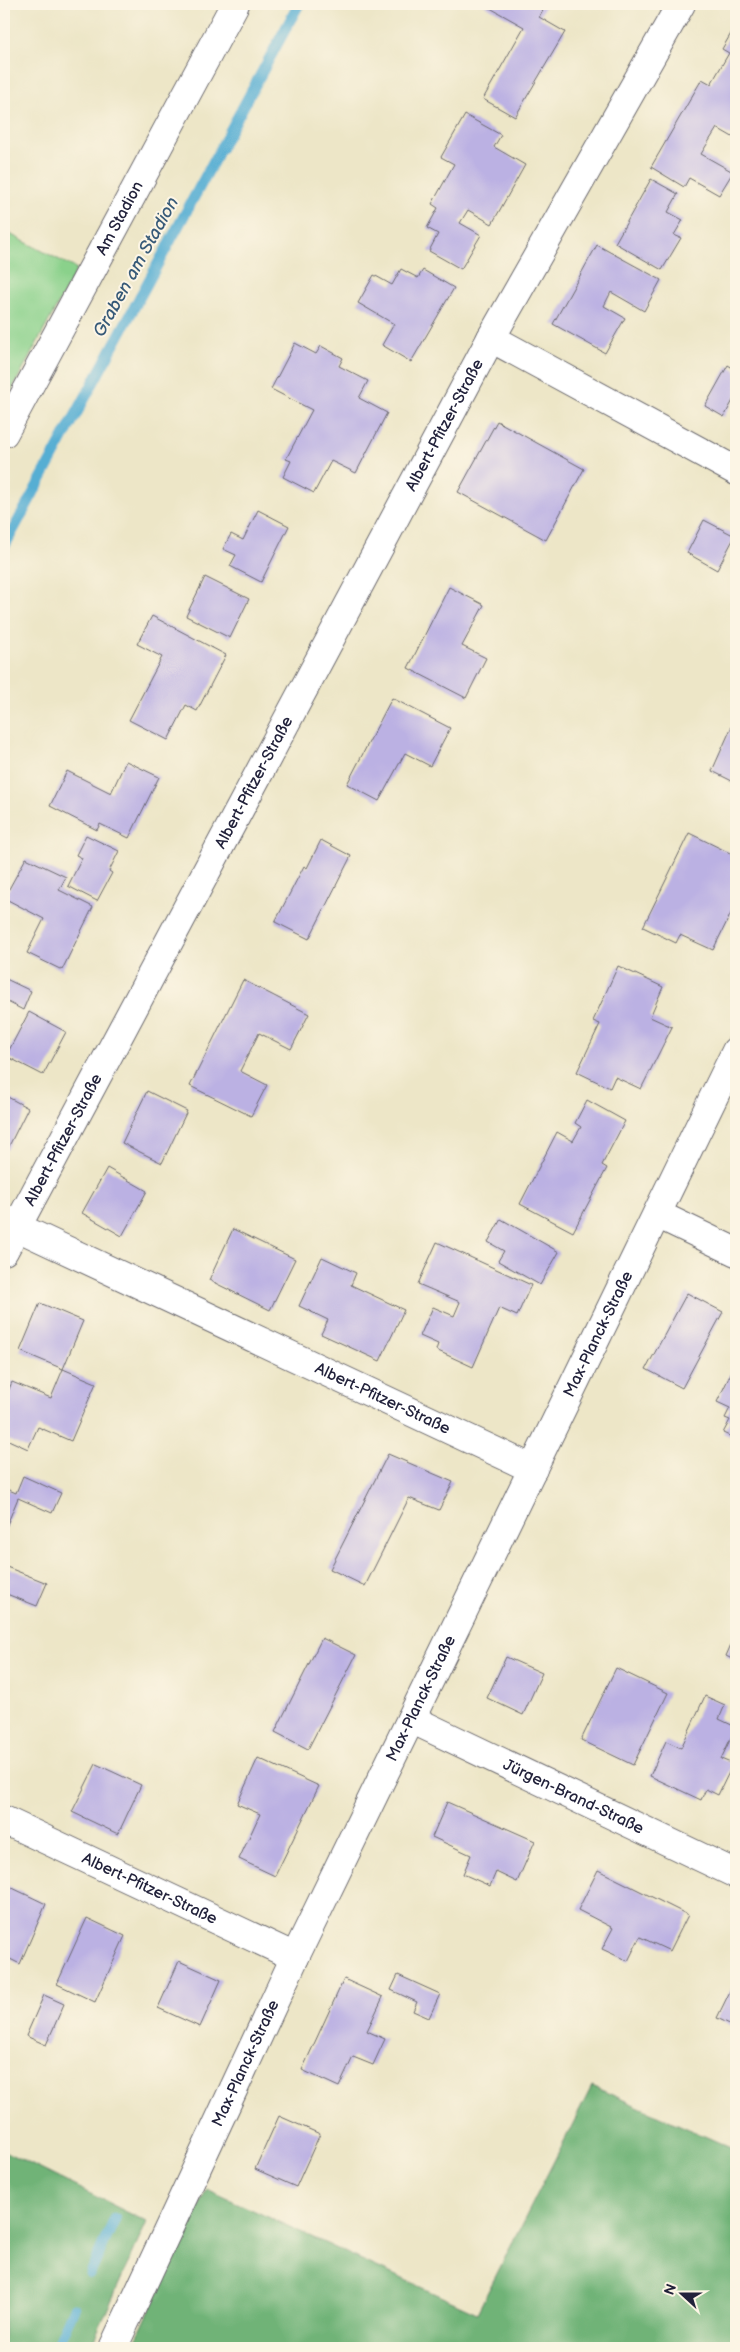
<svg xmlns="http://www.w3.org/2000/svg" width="740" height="2352" viewBox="0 0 740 2352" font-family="'Balsamiq Sans',sans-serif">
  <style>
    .green { fill: #8ad18b; stroke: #567a63 }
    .forest { fill: #6fb377; stroke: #486a59 }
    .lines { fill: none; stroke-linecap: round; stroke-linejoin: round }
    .stream { stroke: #56aed3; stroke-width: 11 }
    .building { fill: #bbb1e3 }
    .minor-casing { stroke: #69676c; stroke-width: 30 }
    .minor { stroke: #fff; stroke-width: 28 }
    .labels { text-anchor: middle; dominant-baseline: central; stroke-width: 4; stroke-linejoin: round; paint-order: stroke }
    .street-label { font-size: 16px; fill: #22223b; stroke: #fcf5e5 }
    .water-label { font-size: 18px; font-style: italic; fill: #375a78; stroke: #fcf5e5 }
  </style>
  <rect width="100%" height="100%" fill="#fcf5e5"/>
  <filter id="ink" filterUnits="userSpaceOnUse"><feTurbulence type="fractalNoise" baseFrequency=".02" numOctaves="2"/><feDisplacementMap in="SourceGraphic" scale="10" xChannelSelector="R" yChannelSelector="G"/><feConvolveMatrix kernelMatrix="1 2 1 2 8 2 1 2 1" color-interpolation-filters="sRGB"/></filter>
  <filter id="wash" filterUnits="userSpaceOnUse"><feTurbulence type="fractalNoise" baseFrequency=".0096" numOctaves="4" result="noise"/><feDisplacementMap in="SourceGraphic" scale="20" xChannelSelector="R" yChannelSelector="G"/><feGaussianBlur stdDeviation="1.12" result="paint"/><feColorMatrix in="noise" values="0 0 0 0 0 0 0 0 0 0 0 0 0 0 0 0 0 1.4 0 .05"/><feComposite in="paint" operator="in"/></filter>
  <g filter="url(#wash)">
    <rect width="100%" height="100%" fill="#ede6c7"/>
    <path class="green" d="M4,231L77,269L4,404Z"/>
    <g class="forest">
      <path d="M592,2086L736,2150V2348H132L207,2189L477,2313Z"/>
      <path d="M4,2151L147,2222L90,2348H4Z"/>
    </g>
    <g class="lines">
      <g class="stream">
        <path d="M4,547L299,4"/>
        <path d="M90,2273L115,2219"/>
        <path d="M56,2348L74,2308"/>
      </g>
    </g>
    <g id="blocks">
      <g class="building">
        <path d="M483,4H546L539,17L565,32L515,117L483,99L524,27Z"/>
        <path d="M736,25V139L717,128L701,154L733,172L719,195L689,178L684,187L651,167L702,79L711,84L729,53L722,49Z"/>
        <path d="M465,115L501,135L494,147L525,165L492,224L468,210L460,223L481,235L461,269L429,251L438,234L427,228L438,208L432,204L454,164L441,157Z"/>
        <path d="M651,179L678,194L668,212L683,220L674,235L681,238L662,270L615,243Z"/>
        <path d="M597,245L661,280L644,311L611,292L604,306L625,318L605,353L553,324Z"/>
        <path d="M401,269L418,278L423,270L454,288L411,362L382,345L394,324L358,303L374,275L392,285Z"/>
        <path d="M295,343L316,354L321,346L343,358L339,366L368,381L359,398L387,413L356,473L331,461L314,493L283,477L291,461L286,459L312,410L271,389Z"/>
        <path d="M728,365L736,370V395L724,417L705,406Z"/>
        <path d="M497,421L584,469L546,540L458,492Z"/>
        <path d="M258,510L289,526L261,582L230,566L236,555L223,549L231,534L243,540Z"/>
        <path d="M704,520L735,536L717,570L687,553Z"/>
        <path d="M205,577L249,599L230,638L186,616Z"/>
        <path d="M449,587L484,605L462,646L486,658L466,698L408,668Z"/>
        <path d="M152,616L226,655L197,711L186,705L168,740L129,720L162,657L137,644Z"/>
        <path d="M392,698L450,728L430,766L405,753L379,801L347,784Z"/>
        <path d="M736,717V783L712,771Z"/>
        <path d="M126,761L159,777L129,838L100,824L97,830L50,806L67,771L111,793Z"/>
        <path d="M689,833L736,856V903L713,950L680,935L676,943L643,927Z"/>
        <path d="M86,835L119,851L109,871L112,873L97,901L68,886L82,858L76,855Z"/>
        <path d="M321,840L351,856L309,939L275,922L304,866L307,868Z"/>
        <path d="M26,858L66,877L59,890L93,907L62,970L27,953L44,919L4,898Z"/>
        <path d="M618,966L663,987L650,1017L672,1027L641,1089L615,1077L610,1088L577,1072L600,1024L593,1021Z"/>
        <path d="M4,978L31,991L23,1010L4,1000Z"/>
        <path d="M243,980L309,1014L291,1049L259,1033L240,1071L267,1085L251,1116L190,1086Z"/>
        <path d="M29,1012L66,1032L43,1075L6,1056Z"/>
        <path d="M147,1091L187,1111L162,1163L122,1143Z"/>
        <path d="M4,1095L28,1108L7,1150L4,1148Z"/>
        <path d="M587,1100L625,1121L602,1165L607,1168L573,1232L520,1204L557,1132L573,1141L581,1127L575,1123Z"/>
        <path d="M107,1168L147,1191L122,1236L82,1213Z"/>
        <path d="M501,1219L559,1252L540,1285L498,1261L504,1251L488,1242Z"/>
        <path d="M233,1229L295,1259L270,1310L209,1280Z"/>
        <path d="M437,1242L531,1285L517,1316L499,1308L473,1367L436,1350L438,1344L420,1336L433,1307L454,1316L460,1302L418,1284Z"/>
        <path d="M322,1257L356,1273L351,1285L404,1310L380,1361L321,1334L328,1320L299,1306Z"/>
        <path d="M687,1293L723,1312L682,1388L646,1369Z"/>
        <path d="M40,1303L83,1321L63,1369L20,1351Z"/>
        <path d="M736,1363V1439L723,1433L730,1420L725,1418L730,1408L717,1402Z"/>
        <path d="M63,1369L96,1383L71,1441L38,1427L28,1449L4,1438V1401L12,1382L51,1398Z"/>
        <path d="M388,1454L453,1482L439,1510L409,1498L365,1586L330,1569Z"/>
        <path d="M23,1476L61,1493L52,1513L18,1498L4,1532V1488L16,1493Z"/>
        <path d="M4,1566L47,1583L37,1606L4,1593L6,1587L4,1586Z"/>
        <path d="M736,1633V1661L726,1656Z"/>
        <path d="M322,1638L356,1655L308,1749L275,1732Z"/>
        <path d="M506,1657L542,1673L523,1715L487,1698Z"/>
        <path d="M616,1668L668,1693L633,1765L581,1740Z"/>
        <path d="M705,1696L725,1705L719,1719L736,1727L721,1759L733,1764L718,1795L706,1789L701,1800L650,1776L666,1741L681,1748Z"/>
        <path d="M258,1758L319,1786L275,1876L239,1859L260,1814L237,1804Z"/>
        <path d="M96,1764L141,1785L118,1834L72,1812Z"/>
        <path d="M447,1802L535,1841L517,1882L496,1872L490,1886L463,1874L471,1855L432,1837Z"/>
        <path d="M598,1870L688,1915L670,1951L640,1937L628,1961L602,1949L613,1928L578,1910Z"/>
        <path d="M4,1884L46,1904L20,1964L4,1956Z"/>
        <path d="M87,1918L125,1936L95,2002L57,1984Z"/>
        <path d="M179,1961L221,1980L200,2027L158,2008Z"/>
        <path d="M398,1975L440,1994L429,2018L413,2011L417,2002L391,1990Z"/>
        <path d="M344,1979L383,1997L367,2031L385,2039L373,2065L353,2057L339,2087L302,2070Z"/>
        <path d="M736,1979V2027L717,2018Z"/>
        <path d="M44,1995L64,2004L46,2045L26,2036Z"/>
        <path d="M279,2116L320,2134L296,2187L255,2169Z"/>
      </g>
    </g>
  </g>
  <g filter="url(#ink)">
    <use href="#blocks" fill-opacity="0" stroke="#69676c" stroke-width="1"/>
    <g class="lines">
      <defs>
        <g id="minor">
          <path d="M491,338L736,471"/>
          <path id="s1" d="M4,433L235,4"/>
          <path d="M657,1214L736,1252"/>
          <path id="s2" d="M15,1226L533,1469"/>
          <path id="s3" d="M4,1251L491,338L681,4"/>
          <path id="s4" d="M411,1719L736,1874"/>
          <path id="s5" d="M4,1820L295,1957"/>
          <path id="s6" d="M113,2348L295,1957L736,1051"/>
        </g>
      </defs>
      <use href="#minor" class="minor-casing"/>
      <use href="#minor" class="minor"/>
    </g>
  </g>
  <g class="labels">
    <g class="street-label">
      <text stroke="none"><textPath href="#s1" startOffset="244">Am Stadion</textPath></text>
      <text stroke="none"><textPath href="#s3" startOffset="936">Albert-Pfitzer-Straße</textPath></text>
      <text stroke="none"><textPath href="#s3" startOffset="531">Albert-Pfitzer-Straße</textPath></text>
      <text stroke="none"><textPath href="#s3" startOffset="126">Albert-Pfitzer-Straße</textPath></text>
      <text stroke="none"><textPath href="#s6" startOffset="1124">Max-Planck-Straße</textPath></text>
      <text stroke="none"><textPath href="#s2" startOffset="406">Albert-Pfitzer-Straße</textPath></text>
      <text stroke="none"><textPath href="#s6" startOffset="719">Max-Planck-Straße</textPath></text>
      <text stroke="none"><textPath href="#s4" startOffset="180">Jürgen-Brand-Straße</textPath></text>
      <text stroke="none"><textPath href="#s5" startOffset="161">Albert-Pfitzer-Straße</textPath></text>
      <text stroke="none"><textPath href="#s6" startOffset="314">Max-Planck-Straße</textPath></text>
    </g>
    <g class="water-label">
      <text transform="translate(136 267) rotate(-61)">Graben am Stadion</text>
    </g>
  </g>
  <rect width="740" height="2352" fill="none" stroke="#fcf5e5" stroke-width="20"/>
  <g transform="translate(682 2294) rotate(291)" stroke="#fcf5e5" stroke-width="4" paint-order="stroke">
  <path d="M0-4L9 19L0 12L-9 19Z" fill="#22223b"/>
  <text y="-8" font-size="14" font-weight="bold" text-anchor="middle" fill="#22223b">N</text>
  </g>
</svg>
